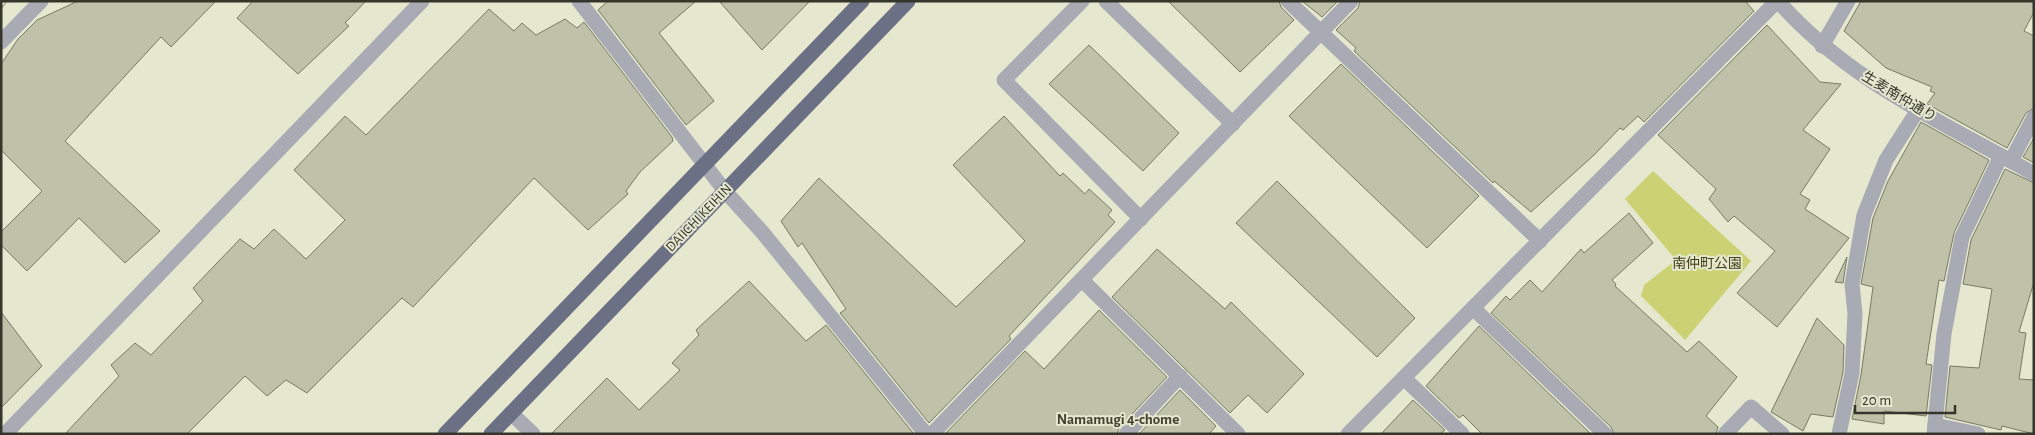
<svg xmlns="http://www.w3.org/2000/svg" width="2035" height="435" viewBox="0 0 2035 435" font-family="'Alegreya Sans','Noto Sans JP',sans-serif">
  <style>
    .green { fill: #ccd173 }
    .building { fill: #bfc2a9; stroke: #787a63 }
    .lines { fill: none; stroke-linecap: round; stroke-linejoin: round }
    .service { stroke: #a8aab4; stroke-width: 15 }
    .minor { stroke: #a8aab4; stroke-width: 15 }
    .tertiary { stroke: #a8aab4; stroke-width: 15 }
    .trunk { stroke: #6b7084; stroke-width: 15 }
    .rail-casing { stroke: #7b7d6c; stroke-width: 5.5 }
    .rail { stroke: #e5e7ce; stroke-width: 4; stroke-dasharray: 11; stroke-linecap: butt }
    .labels { text-anchor: middle; dominant-baseline: central; stroke-width: 4; stroke-linejoin: round; paint-order: stroke }
    .street-label { font-size: 14px; fill: #34352b; stroke: #e5e7ce }
    .park-label { font-size: 14px; fill: #404217; stroke: #e5e7ce }
    .neighbourhood-label { font-size: 15px; font-weight: bold; fill: #41432e; stroke: #e5e7ce }
  </style>
  <rect width="100%" height="100%" fill="#e5e7ce"/>
  <path class="green" d="M1653,171L1751,261L1685,340L1641,296L1644,285L1676,260L1625,199Z"/>
  <g class="building">
    <path d="M78,1H216L171,47L161,37L65,141L160,231L125,263L79,218L27,271L1,245V232L42,191L1,150V64L18,39L37,20Z"/>
    <path d="M253,1H366L345,23L349,26L298,74L237,18Z"/>
    <path d="M608,1H696L659,33L714,101L686,125L598,10Z"/>
    <path d="M719,1H810L762,50Z"/>
    <path d="M1168,1H1279L1281,7L1294,20L1240,72Z"/>
    <path d="M1302,1H1338L1322,17Z"/>
    <path d="M1360,1H1745L1754,11L1644,122L1638,116L1623,130L1620,128L1594,155L1531,212L1494,181L1493,183L1354,51L1356,48L1336,30L1358,8Z"/>
    <path d="M1861,1H2034V12L2024,31L2034,36V108L2026,113L2007,148L1927,104L1935,93L1930,91L1932,87L1886,68L1844,31Z"/>
    <path d="M489,9L514,31L522,23L536,35L565,19L577,28L584,22L672,137L673,141L640,172L626,191L628,194L588,230L534,178L413,307L402,298L307,393L286,380L267,396L245,376L187,434H65L119,376L111,365L135,343L151,355L203,301L193,288L240,239L254,249L274,229L306,259L345,220L294,170L345,116L366,135Z"/>
    <path d="M1767,25L1820,82L1841,84L1803,130L1830,149L1800,194L1810,200L1805,209L1849,238L1777,327L1737,293L1775,251L1734,216L1728,222L1709,199L1716,189L1658,135Z"/>
    <path d="M1089,45L1179,133L1143,171L1049,84Z"/>
    <path d="M1341,64L1479,196L1427,248L1289,116Z"/>
    <path d="M1004,116L1060,176L1063,173L1085,194L1089,189L1112,210L1108,215L1115,222L1009,336L1011,339L929,423L840,313L846,309L802,243L798,247L781,221L819,178L956,307L1025,241L953,165Z"/>
    <path d="M1921,122L1989,160L1954,233L1944,281L1939,280L1926,364L1932,365L1926,416L1884,411V424L1852,419L1861,375L1873,287L1861,284L1873,218L1888,181Z"/>
    <path d="M2034,138V163L2023,157Z"/>
    <path d="M2005,169L2034,183V282L2019,332L2026,333L2019,379L2034,380V434L2002,426L2001,430L1945,417L1950,366L1979,368L1992,289L1963,284L1971,240Z"/>
    <path d="M1277,181L1415,318L1377,357L1236,223Z"/>
    <path d="M1629,213L1653,243L1612,280L1616,284L1615,286L1687,352L1699,341L1737,377L1706,416L1718,427L1716,434H1614L1611,427L1491,313L1506,296L1510,300L1530,280L1542,292L1581,249L1584,253Z"/>
    <path d="M1157,249L1225,309L1231,302L1304,374L1267,413L1248,395L1230,413L1112,297Z"/>
    <path d="M1847,257L1843,283L1835,282Z"/>
    <path d="M749,281L806,341L826,325L914,434H551L607,378L639,410L680,370L672,363L699,335L696,330Z"/>
    <path d="M1099,310L1167,377L1119,428L1117,434H945L1025,351L1044,369Z"/>
    <path d="M1,312L42,366L1,408Z"/>
    <path d="M1817,318L1844,345L1843,372L1833,417L1811,414L1803,431L1771,412Z"/>
    <path d="M1479,326L1591,434H1482L1463,415L1459,418L1426,386Z"/>
    <path d="M1180,390L1216,426L1209,434H1139Z"/>
    <path d="M1413,400L1445,430L1440,434H1381Z"/>
  </g>
  <g class="lines">
    <g class="service">
      <path d="M1082,1L1004,80L1141,219"/>
      <path d="M1106,1L1233,124"/>
      <path d="M1822,46L1848,1"/>
      <path d="M2011,161L2034,117"/>
      <path d="M1082,280L1238,434"/>
      <path d="M1473,308L1605,434"/>
      <path d="M1404,378L1462,434"/>
      <path d="M511,413L533,434"/>
      <path d="M1935,425L1978,434"/>
      <path d="M932,434L1351,1"/>
      <path d="M1126,434L1180,376"/>
      <path d="M1725,434L1751,407L1782,434"/>
      <path d="M1839,434L1852,373L1855,314L1852,284L1864,215L1886,160L1918,110"/>
      <path d="M1934,434L1944,334L1962,237L2001,156"/>
    </g>
    <g class="minor">
      <path d="M579,1L725,191L763,233L926,434"/>
      <path d="M1288,1L1540,241"/>
      <path d="M1,42L41,1"/>
      <path d="M5,434L422,1"/>
      <path d="M1348,434L1777,1"/>
    </g>
    <path class="tertiary" d="M1778,1C1847,80 1944,123 2034,174"/>
    <g class="trunk">
      <path d="M445,434L862,1"/>
      <path d="M491,434L908,1"/>
    </g>
    <defs>
      <path id="rail" d="M1,5L4,1"/>
    </defs>
    <use href="#rail" class="rail-casing"/>
    <use href="#rail" class="rail"/>
  </g>
  <g class="labels">
    <g class="street-label">
      <text transform="translate(1899 97) rotate(31)">生麦南仲通り</text>
      <text transform="translate(699 218) rotate(-46)">DAIICHI KEIHIN</text>
    </g>
    <g class="park-label">
      <text x="1707" y="264">南仲町公園</text>
    </g>
    <g class="neighbourhood-label">
      <text x="1118" y="419">Namamugi 4-chome</text>
    </g>
  </g>
  <rect width="2035" height="435" fill="none" stroke="#34352b" stroke-width="5"/>
  <path d="M1855 405v8h100v-8" fill="none" stroke="#34352b" stroke-width="2.5"/>
  <text x="1862" y="405" font-size="15" fill="#34352b" stroke="#e5e7ce" stroke-width="4" paint-order="stroke">20 m</text>
</svg>
